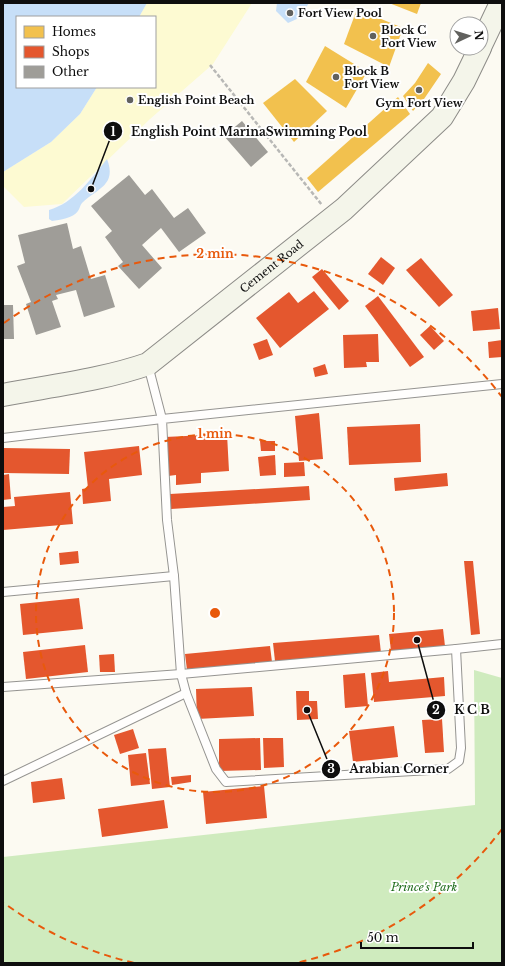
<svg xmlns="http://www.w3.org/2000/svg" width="505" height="966" viewBox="0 0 505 966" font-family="'Libre Baskerville',serif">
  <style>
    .forest { fill: #cfebbe }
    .sand { fill: #fdfad2 }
    .water { fill: #c7dff8 }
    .homes { fill: #f2c14e }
    .shops { fill: #e4572e }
    .building { fill: #9f9d98 }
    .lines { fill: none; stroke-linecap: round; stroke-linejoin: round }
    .lane-casing { stroke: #959491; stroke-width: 10 }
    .secondary-casing { stroke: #8c8b87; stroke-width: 24 }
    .path { stroke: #b8b8b6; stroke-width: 2.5; stroke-dasharray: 4 2; stroke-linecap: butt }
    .lane { stroke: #fffefd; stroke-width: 8 }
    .secondary { stroke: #f4f5ea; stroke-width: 22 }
    .ring { fill: none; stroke: #e8590c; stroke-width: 2; stroke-dasharray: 7 5 }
    .poi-dot { fill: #61615e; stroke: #fff; stroke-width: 1.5 }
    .labels { text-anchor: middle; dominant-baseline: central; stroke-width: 4; stroke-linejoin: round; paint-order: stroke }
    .poi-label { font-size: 11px; font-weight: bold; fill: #0e0e0e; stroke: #fff; text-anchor: start }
    .street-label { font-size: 11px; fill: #0e0e0e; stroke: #fff }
    .park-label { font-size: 11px; font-style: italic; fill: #1e6b1a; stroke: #fff }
    .centre { fill: #e8590c; stroke: #fff; stroke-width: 2 }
    .ring-label { font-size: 12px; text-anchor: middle; font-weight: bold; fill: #e8590c; stroke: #fff; stroke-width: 4; stroke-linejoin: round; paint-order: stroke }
    .leader { fill: none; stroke: #0e0e0e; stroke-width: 1.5 }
    .callout-dot { fill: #0e0e0e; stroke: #fff; stroke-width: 1.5 }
    .mark-label { font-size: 12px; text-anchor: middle; font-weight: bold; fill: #fff }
    .callout-label { font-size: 12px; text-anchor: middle; font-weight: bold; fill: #0e0e0e; stroke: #fff; stroke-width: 4; stroke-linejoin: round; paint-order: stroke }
  </style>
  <rect width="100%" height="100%" fill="#fcfaf2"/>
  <path class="forest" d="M474,670L502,678V963H3V857L475,805Z"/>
  <path class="sand" d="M147,3H252L213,64L150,119L62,204L24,207L3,186V172L51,142L80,114L97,87H155V17H139Z"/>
  <g class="water">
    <path d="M3,3H147L139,17H17V87H97L80,114L51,142L3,172Z"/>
    <path d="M277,3H309L299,18L288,23L276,11Z"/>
    <path d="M107,159C117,185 98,188 82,203C80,205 80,208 78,211C73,218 60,220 52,221L49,219V210C74,203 91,179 107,159Z"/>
  </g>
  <g class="homes">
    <path d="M389,3H421L417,14Z"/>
    <path d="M357,9L403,28L389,67L344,44Z"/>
    <path d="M325,46L367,72L346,108L306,82Z"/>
    <path d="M428,63L441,74L424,99L413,111L403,96L415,83Z"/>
    <path d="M295,79L327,111L294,142L263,103Z"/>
    <path d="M398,97L410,114L318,192L307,178Z"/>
  </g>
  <g class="shops">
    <path d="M381,257L395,268L383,285L368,274Z"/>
    <path d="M421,258L453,295L439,307L406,270Z"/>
    <path d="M322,269L349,301L339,310L312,277Z"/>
    <path d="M314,291L329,309L280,348L256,318L289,292L298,303Z"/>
    <path d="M378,296L424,357L410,367L365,306Z"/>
    <path d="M498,308L500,329L473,331L471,311Z"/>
    <path d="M430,326L444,341L434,350L420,335Z"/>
    <path d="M378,334L379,362H366L367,367L344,368L343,335Z"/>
    <path d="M267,339L273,355L259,360L253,344Z"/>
    <path d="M502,340V357L489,358L488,342Z"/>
    <path d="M325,364L328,374L315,377L313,368Z"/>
    <path d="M319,413L323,459L299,461L295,416Z"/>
    <path d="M420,424L421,462L349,465L347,427Z"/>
    <path d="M227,434L229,471L201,473V483L176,485V475L168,476L165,437Z"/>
    <path d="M260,441H275V451H261Z"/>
    <path d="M139,446L142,475L109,479L111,501L83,504L82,489L88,488L84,452Z"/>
    <path d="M3,448L70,449L69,474L3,473Z"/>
    <path d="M275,455L276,475L260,476L258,457Z"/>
    <path d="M304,462L305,476L284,477V463Z"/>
    <path d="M447,473L448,486L395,491L394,478Z"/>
    <path d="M9,474L11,499L3,500V475Z"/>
    <path d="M309,486L310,500L171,509L170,494Z"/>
    <path d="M70,492L73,524L3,530V507L15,506L14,497Z"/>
    <path d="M78,551L79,563L60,565L59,553Z"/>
    <path d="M464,561H473L480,634L471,635Z"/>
    <path d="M79,598L83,629L23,635L20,604Z"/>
    <path d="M443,629L445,646L391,651L389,634Z"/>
    <path d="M379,635L381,653L275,661L273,643Z"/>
    <path d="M85,645L88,672L26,679L23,652Z"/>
    <path d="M270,646L272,662L187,670L185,654Z"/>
    <path d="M114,654L115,672H100L99,655Z"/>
    <path d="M388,671L389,682L444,677L445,696L374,702L371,673Z"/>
    <path d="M365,673L368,706L345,708L343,675Z"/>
    <path d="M252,687L254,716L197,719L196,689Z"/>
    <path d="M296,691H309V701H317L318,719L297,720Z"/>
    <path d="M442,719L444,752L425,753L422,720Z"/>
    <path d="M394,726L398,757L353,762L349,731Z"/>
    <path d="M133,729L139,748L120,754L114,735Z"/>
    <path d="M260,738L261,770L219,771V739Z"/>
    <path d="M263,738H283L284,767L264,768Z"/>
    <path d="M166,748L170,787L152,789L148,749Z"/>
    <path d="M146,753L150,784L131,786L128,755Z"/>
    <path d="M191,775V782L172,785L171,777Z"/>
    <path d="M62,778L65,799L33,803L31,782Z"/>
    <path d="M264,786L267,818L206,824L203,792Z"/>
    <path d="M164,800L168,828L102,837L98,809Z"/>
  </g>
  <g class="building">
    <path d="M242,121L268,152L251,167L224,136Z"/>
    <path d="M129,175L145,195L152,189L174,218L188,208L206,233L179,252L161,228L142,245L162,268L139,289L118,266L123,262L105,237L112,231L91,206Z"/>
    <path d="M67,223L73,249L81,246L91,279L105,275L115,307L84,317L76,290L56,295L58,299L52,301L61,327L36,335L26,304L31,302L17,266L25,263L18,235Z"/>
    <path d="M3,305H13L14,339H3Z"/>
  </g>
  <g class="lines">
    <defs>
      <g id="lane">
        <path d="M3,438L162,419L148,365"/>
        <path d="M3,592L174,576"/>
        <path d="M456,649L461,748L459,761L448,769L226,782L216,769L186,693L181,674L174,576L167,520L162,419L502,384"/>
        <path d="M3,687L181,674L456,649L502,644"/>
        <path d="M3,781L186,693"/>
      </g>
      <g id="secondary">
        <path d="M481,45L501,3"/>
        <path id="s1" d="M3,395C50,386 102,380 148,364L344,209L442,117L464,81L480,48"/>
      </g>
    </defs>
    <use href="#lane" class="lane-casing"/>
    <use href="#secondary" class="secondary-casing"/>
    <path class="path" d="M210,65L322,205"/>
    <use href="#lane" class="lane"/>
    <use href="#secondary" class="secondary"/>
  </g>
  <g class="ring">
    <circle cx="215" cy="613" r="179"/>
    <path d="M502 829A359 359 0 0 1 296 963M134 963A359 359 0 0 1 4 903M4 323A359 359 0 0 1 502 397"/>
  </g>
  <g class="poi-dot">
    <circle cx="290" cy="13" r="4"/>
    <circle cx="373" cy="36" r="4"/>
    <circle cx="336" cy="77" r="4"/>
    <circle cx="419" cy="90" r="4"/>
    <circle cx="130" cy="100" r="4"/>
  </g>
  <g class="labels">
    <g class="poi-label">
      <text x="298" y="13">Fort View Pool</text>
      <text x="381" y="30">Block C<tspan x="381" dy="13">Fort View</tspan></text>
      <text x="344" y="71">Block B<tspan x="344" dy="13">Fort View</tspan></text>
      <text x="138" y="100">English Point Beach</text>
      <text x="419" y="103" text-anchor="middle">Gym Fort View</text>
    </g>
    <g class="street-label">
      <text stroke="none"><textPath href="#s1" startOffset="306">Cement Road</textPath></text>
    </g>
    <g class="park-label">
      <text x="424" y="887">Prince's Park</text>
    </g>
  </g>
  <circle cx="215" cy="613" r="6" class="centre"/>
  <g class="ring-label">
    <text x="215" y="258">2 min</text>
    <text x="215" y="438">1 min</text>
  </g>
  <path class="leader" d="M91 189L113 131M417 640L436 710M307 710L331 769"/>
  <g class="callout-dot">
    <circle cx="91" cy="189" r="4"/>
    <circle cx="417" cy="640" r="4"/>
    <circle cx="307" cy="710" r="4"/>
    <circle cx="113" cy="131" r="10"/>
    <circle cx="436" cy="710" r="10"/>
    <circle cx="331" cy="769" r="10"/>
  </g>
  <g class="mark-label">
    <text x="113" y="136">1</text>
    <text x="436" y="714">2</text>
    <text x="331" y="773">3</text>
  </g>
  <g class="callout-label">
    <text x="249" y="136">English Point MarinaSwimming Pool</text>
    <text x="472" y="714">K C B</text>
    <text x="399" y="773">Arabian Corner</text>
  </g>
  <rect width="505" height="966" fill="none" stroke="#0e0e0e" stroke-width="8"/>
  <rect x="16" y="16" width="140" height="72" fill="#ffffff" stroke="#9f9f9f"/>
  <rect x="24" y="26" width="20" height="12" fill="#f2c14e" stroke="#9f9f9f"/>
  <text x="52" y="36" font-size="12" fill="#0e0e0e">Homes</text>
  <rect x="24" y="46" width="20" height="12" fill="#e4572e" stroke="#9f9f9f"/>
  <text x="52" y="56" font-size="12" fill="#0e0e0e">Shops</text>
  <rect x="24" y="66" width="20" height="12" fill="#9f9d98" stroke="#9f9f9f"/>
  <text x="52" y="76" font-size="12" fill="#0e0e0e">Other</text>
  <g transform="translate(469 36) rotate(86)"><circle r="19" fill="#ffffff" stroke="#9f9f9f"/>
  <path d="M0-3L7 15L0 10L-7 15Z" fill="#61615e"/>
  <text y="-6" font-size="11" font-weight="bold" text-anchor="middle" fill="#0e0e0e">N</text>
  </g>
  <path d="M361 942v6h112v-6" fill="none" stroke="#0e0e0e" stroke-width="2"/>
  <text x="367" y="942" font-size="12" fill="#0e0e0e" stroke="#ffffff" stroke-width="3" paint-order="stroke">50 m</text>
</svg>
